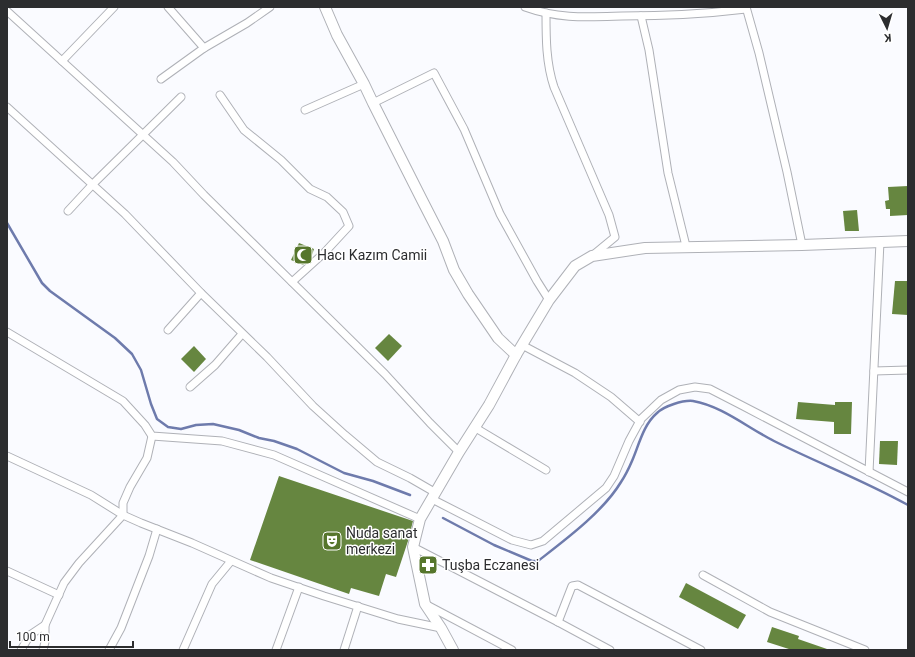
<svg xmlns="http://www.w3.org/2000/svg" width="915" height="657" viewBox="0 0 915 657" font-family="Roboto,sans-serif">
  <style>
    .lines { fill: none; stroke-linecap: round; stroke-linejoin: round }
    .stream { stroke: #6e7bac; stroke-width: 2.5 }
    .building { fill: #668640 }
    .street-casing { stroke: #afb1b7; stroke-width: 9 }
    .secondary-casing { stroke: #afb1b7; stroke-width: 12 }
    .street { stroke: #fff; stroke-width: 7 }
    .secondary { stroke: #fff; stroke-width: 10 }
    .labels { text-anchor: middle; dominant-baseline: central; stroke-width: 3; stroke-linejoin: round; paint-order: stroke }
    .poi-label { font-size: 14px; fill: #2c2d2f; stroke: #fff; text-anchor: start }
  </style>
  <rect width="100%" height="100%" fill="#fafbff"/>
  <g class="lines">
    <g class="stream">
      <path d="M7,223L42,283L50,291L115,338L132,354L141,370L151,404L157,419L168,427L181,429L196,425L213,424L239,430L259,438L274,441L297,449L344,473L373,481L410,495"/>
      <path d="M443,518L494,545L532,561H538C565,540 603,512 621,482C625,476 629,468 632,461C639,445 643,425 657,413C664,406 683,400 693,401C722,406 748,428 774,441C818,463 865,481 908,505"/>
    </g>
  </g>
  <g class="building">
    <path d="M908,186V215L890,216V209H886L885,201L889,200L888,187Z"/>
    <path d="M857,210L859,231H845L843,211Z"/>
    <path d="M299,243L314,249L311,258L303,265L291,260Z"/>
    <path d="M895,281H908V315L892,314Z"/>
    <path d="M389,334L402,346L388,361L375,348Z"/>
    <path d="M194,346L206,359L194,372L181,359Z"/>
    <path d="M798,402L835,405V402H852L851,434H834V422L796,419Z"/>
    <path d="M880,441H898L897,465L879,464Z"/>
    <path d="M279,476L413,521L408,541L396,577L386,574L379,596L351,588L349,594L250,560Z"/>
    <path d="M686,583L746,615L738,629L679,597Z"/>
    <path d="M772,627L799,636L798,639L827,649V650H792L767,642Z"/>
  </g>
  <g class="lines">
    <defs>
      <g id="street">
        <path d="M168,7L204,48"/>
        <path d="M525,7C558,19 587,17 622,16C663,16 705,14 746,9"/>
        <path d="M746,7L759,53L787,172L802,245"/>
        <path d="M7,11L173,162L204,195L385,374L430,423L459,452"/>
        <path d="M546,13C546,38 546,63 554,87L609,215L615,237L592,256"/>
        <path d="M641,16L649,50L668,173L686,246"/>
        <path d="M62,61L114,7"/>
        <path d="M161,79L204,48L247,23L270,7"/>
        <path d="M220,95L244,130L281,160L310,189L327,197L343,212L349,226L324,253L292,282"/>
        <path d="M373,103L434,73L464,129L500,214L537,281L549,300"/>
        <path d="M7,107L125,214L201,293L267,357L313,406L345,435L377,462L410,478L436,493"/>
        <path d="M305,110L364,84"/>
        <path d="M68,211L93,184L181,97"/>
        <path d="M168,330L201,293"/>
        <path d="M7,332L123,401L145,425L152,436L222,441L274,455L420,519"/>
        <path d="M522,345L575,373L611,397L640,422"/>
        <path d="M874,371L908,370"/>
        <path d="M190,387L215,365L242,334"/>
        <path d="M474,427L546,470"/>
        <path d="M7,456L91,495L123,515L141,523L192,543L271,578L324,596L398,619L441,628"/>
        <path d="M869,472L880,242"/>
        <path d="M432,499L512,540L531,545L543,541L606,488L614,476L629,441L641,419L661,400L679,390L695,387L710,389L743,406L908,492"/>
        <path d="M413,547L558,622L610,650"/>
        <path d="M7,571L59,595"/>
        <path d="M703,575L770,612L865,650"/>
        <path d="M427,605L512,650"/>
        <path d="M558,622L572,586L578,585L701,650"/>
        <path d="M21,650L30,635L45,625"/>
        <path d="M43,650L45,642V625L64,583L79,563L123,515V503L130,487L147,458L152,436"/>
        <path d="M109,650L121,628L149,556L157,529"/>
        <path d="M183,650L212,584L231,561"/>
        <path d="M276,650L299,587"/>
        <path d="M344,650L358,606"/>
      </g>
      <g id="secondary">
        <path d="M325,7L337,35L364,84L373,103L421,198L443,241L454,270L468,294L498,338L516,355"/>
        <path d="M453,650L441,628L425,604L413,547L420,519L459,452L489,405L516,355L549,300L575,266L592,256L645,248L802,245L908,241"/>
      </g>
    </defs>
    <use href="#street" class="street-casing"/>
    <use href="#secondary" class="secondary-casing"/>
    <use href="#street" class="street"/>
    <use href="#secondary" class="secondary"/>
  </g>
  <defs>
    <symbol id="mosque-square" viewBox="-11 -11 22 22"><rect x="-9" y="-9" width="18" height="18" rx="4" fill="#56762c" stroke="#fff"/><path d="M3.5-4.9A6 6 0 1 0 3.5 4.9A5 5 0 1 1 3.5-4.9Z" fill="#fff"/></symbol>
    <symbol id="theatre-square" viewBox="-11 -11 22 22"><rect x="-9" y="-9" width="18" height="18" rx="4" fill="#56762c" stroke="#fff"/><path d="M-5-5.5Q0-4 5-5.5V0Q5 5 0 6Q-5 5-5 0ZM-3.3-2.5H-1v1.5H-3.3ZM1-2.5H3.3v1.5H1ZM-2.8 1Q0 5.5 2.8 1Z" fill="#fff"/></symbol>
    <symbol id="pharmacy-square" viewBox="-11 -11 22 22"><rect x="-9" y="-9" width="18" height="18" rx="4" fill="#56762c" stroke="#fff"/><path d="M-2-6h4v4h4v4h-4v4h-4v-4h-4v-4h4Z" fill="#fff"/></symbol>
  </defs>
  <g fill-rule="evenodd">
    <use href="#mosque-square" x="292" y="244" width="22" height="22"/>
    <use href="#theatre-square" x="321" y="530" width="22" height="22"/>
    <use href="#pharmacy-square" x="417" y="554" width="22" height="22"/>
  </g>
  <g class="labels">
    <g class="poi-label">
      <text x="317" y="255">Hacı Kazım Camii</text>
      <text x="346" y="533">Nuda sanat<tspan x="346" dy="16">merkezi</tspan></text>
      <text x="442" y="565">Tuşba Eczanesi</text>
    </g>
  </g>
  <rect width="915" height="657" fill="none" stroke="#2c2d2f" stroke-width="16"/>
  <g transform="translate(887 28) rotate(175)" stroke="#ffffff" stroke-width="3" paint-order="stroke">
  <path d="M0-3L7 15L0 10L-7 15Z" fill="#2c2d2f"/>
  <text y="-6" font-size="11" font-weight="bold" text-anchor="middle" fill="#2c2d2f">K</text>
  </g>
  <path d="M10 641v6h123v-6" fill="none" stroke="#2c2d2f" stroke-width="2"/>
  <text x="16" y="641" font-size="12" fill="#2c2d2f" stroke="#ffffff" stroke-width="3" paint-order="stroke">100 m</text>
</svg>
